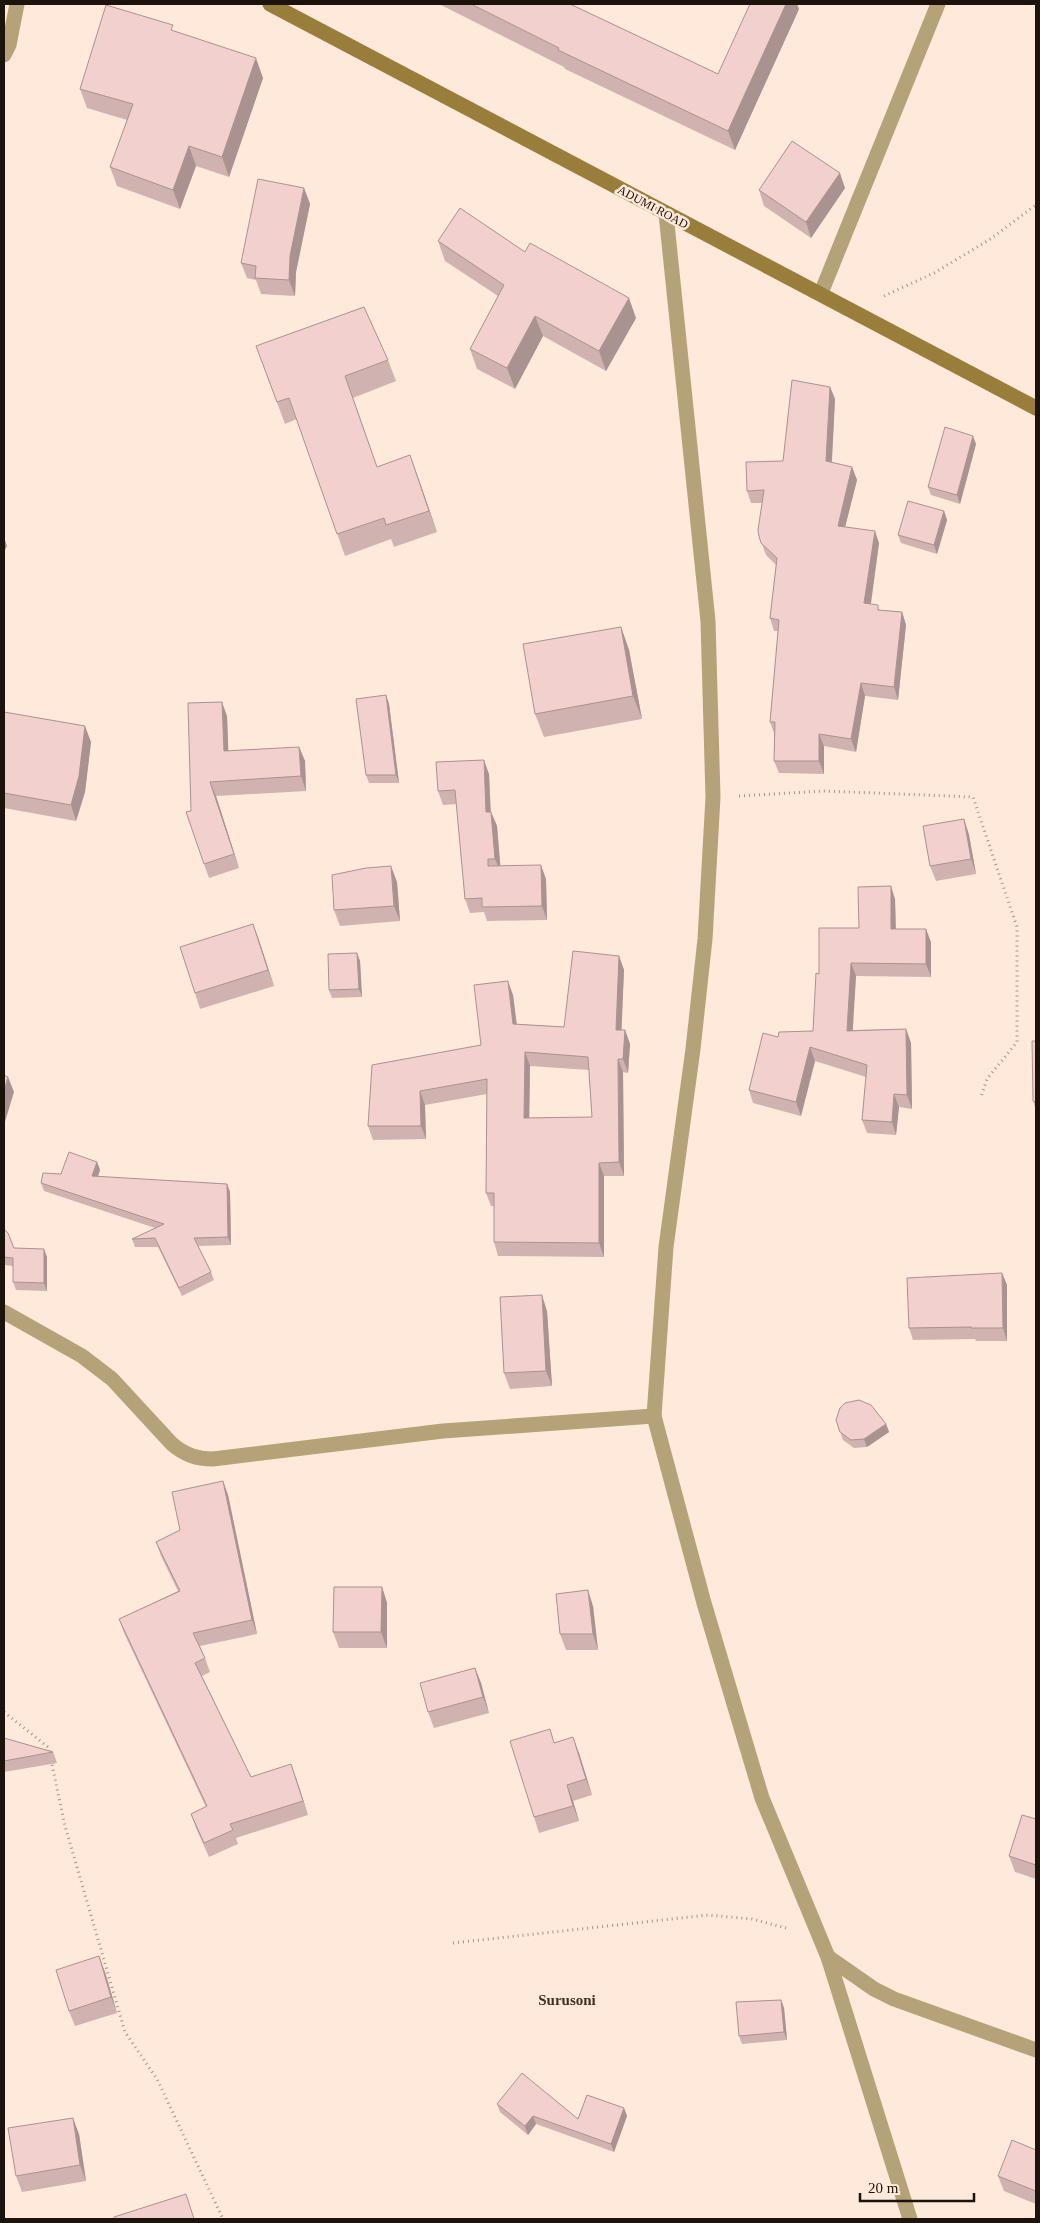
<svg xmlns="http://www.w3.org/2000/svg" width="1040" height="2223" viewBox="0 0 1040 2223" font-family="'Times New Roman',serif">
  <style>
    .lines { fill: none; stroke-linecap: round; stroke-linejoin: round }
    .path { stroke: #a49388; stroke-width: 3; stroke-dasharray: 1 4; stroke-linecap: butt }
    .minor { stroke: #b5a278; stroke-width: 15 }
    .secondary { stroke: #997d3a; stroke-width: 15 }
    .wall { fill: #d0b3b1; fill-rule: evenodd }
    .shaded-wall { fill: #a99290 }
    .building { fill: #f2d0ce; stroke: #a99290; fill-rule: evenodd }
    .labels { text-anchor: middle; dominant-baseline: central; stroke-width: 5; stroke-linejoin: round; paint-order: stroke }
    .street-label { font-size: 12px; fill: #1c130d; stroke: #ffe9da }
    .quarter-label { font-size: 15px; font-weight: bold; fill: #432e20; stroke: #ffe9da }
  </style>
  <rect width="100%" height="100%" fill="#ffe9da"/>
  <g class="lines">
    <g class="path">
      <path d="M884,296L934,273L989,240L1036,205"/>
      <path d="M739,796L824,791L973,797L1017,927V1042L987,1079L981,1097"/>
      <path d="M4,1712L48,1747L50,1754"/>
      <path d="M51,1760L65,1826L125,2032L157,2079L223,2219"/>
      <path d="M453,1943L708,1915L752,1919L786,1928"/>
    </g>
    <g class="minor">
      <path d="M4,55L9,45L17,4"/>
      <path d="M821,293L938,4"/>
      <path d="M4,1312L82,1356L112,1379L172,1444C185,1455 197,1459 213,1459L443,1431L654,1416L666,1247L693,1049L705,939L713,797L708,621L666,214"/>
      <path d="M654,1416L704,1603L762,1798L828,1957L910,2219"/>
      <path d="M828,1957L874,1989L894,1999L1036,2050"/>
    </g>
    <path class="secondary" d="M270,4L1036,408"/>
  </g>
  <g class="wall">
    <path d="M439,4H572V5L718,74L799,9L735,150L565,69L564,67Z"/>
    <path d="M175,31L263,78L229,177L196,166L180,209L117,186L110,167L127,120L87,108L80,89Z"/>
    <path d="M304,188L310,204L296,272L295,296L261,294L256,280L247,278L241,263Z"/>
    <path d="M845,188L811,238L764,206L759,190Z"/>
    <path d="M438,241L525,252L636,318L606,371L543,336L515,389L477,369L470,349L498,296L445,261Z"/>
    <path d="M256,346L388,360L396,381L353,398L377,467L410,455L437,532L394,547L391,539L345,556L297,419L285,424Z"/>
    <path d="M830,387L835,399L832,463L852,467L857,480L845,527L879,543L871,604L880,610L902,612L906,625L898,700L865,696L856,752L824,746V774L779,773L774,761V733L770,722L778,631H774L770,618L776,565L766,555L759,536L762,503H751L747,491L783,461Z"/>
    <path d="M976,444L960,504L931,495L928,487Z"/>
    <path d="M944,511L947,520L937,554L901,543L898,535Z"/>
    <path d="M621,627L629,650L642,719L544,737L535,714Z"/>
    <path d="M386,695L389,704L399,783H369L366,775Z"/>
    <path d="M4,712L91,742L85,792L76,821L4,808Z"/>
    <path d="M227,716L228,751L299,747L305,761L306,791L216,796L239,868L209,878L204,864L191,811Z"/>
    <path d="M489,774L491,812L497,826L500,866L546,879L547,920L487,921L484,912L470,913L465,899L457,804L443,805L438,791Z"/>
    <path d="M964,819L969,835L976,874L936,881L930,866Z"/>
    <path d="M397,882L400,921L340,926L334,910Z"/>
    <path d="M895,899L896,929L931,942V977L856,976L852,1030L906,1029L911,1043L912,1109L899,1107L896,1135L867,1133L862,1120L866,1077L815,1061L801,1116L753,1103L749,1090L778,1037L813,1031L819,974L859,928Z"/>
    <path d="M253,924L274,986L200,1009L195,993Z"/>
    <path d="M357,953L360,961L362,997L332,998L329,990Z"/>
    <path d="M619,956L624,970L621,1030H625L630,1044L628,1073L623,1072L624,1176H604V1257L498,1256L494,1242V1206H491L486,1193L487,1094L425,1105L426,1139L373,1140L368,1126L481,1045L513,995L517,1024L564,1027ZM530,1066L589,1070L592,1117L529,1118Z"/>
    <path d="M1036,1041V1110L1033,1101Z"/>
    <path d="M97,1162L100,1170L98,1177L227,1184L230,1192L231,1245L198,1246L211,1272L214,1280L182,1296L158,1247H135L132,1239L155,1228L44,1191L41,1183L61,1174Z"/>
    <path d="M4,1229L14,1248L47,1257V1291L16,1290L13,1282V1266L4,1265Z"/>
    <path d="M1002,1273L1007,1285V1341H976L975,1339L913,1340L909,1328Z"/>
    <path d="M547,1311L552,1386L510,1389L504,1373Z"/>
    <path d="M836,1420L886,1424L889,1432L867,1447L854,1448L843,1440Z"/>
    <path d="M223,1481L228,1495L257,1634L200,1646L205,1658L210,1672L202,1676L251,1777L296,1778L308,1815L236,1838L238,1844L209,1857L196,1828L191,1814L206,1807L124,1633L119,1619L178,1591L161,1556L156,1542L180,1530Z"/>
    <path d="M382,1587L387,1603V1648H339L333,1632Z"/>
    <path d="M593,1606L598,1650H566L560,1634Z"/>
    <path d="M475,1668L481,1683L489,1713L434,1728L428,1712Z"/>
    <path d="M4,1738L53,1752L57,1763L4,1772Z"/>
    <path d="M555,1742L579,1753L592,1795L573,1801L579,1821L539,1833L534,1817Z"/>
    <path d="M1036,1819V1879L1015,1872L1009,1856Z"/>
    <path d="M105,1972L117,2013L75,2026L69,2011Z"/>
    <path d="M781,2000L784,2008L787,2040L742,2044L739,2036Z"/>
    <path d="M497,2104L578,2119L624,2108L627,2116L614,2152L536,2124L528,2135L500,2112Z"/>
    <path d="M79,2134L86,2181L22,2192L16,2176Z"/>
    <path d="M1036,2150V2204L1004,2191L998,2176Z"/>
  </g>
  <g class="shaded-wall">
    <path d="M786,4H797L799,9L735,150L728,131Z"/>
    <path d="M256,58L263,78L229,177L222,157Z"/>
    <path d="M189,146L196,166L180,209L173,190Z"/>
    <path d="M840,173L845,188L811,238L806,222Z"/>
    <path d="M304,188L310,204L296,272L295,296L289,280L290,256Z"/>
    <path d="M629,298L636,318L606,371L599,351Z"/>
    <path d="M535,316L543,336L515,389L507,368Z"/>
    <path d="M830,387L835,399L831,474L826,461Z"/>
    <path d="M973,436L976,444L960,504L957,495Z"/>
    <path d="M410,455L418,477L437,532L429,511Z"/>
    <path d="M852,467L857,480L842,539L838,526Z"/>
    <path d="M944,511L947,520L937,554L934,545Z"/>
    <path d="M875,531L879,543L869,616L864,603Z"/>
    <path d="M4,537L7,546L4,552Z"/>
    <path d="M902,612L906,625L898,700L894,687Z"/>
    <path d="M621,627L629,650L642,719L633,696Z"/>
    <path d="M861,683L865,696L856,752L851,739Z"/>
    <path d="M386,695L389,704L399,783L396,775Z"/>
    <path d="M222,702L227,716L229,766L224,751Z"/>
    <path d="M85,726L91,742L85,792L76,821L71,805Z"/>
    <path d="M819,734L824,746V774L819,761Z"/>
    <path d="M299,747L305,761L306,791L301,776Z"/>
    <path d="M484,760L489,774L491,826L486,812Z"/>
    <path d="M210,782L216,796L239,868L234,854Z"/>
    <path d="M491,812L497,826L501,873L495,859Z"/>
    <path d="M964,819L969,835L976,874L971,859Z"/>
    <path d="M541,865L546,879L547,920L542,906Z"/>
    <path d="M391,866L397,882L400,921L394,906Z"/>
    <path d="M891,886L895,899L896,942L891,929Z"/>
    <path d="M253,924L259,940L274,986L268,970Z"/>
    <path d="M926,929L931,942V977L926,964Z"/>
    <path d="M357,953L360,961L362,997L359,989Z"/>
    <path d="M619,956L624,970L621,1043L616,1030Z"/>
    <path d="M851,963L856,976L852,1044L847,1031Z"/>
    <path d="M508,981L513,995L518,1037L513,1024Z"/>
    <path d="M906,1029L911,1043L912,1109L907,1095Z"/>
    <path d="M625,1030L630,1044L628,1073L623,1059Z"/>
    <path d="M810,1047L815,1061L801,1116L796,1102Z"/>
    <path d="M525,1052L530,1066L529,1132L524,1118Z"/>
    <path d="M618,1059L623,1072L624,1176L619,1162Z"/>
    <path d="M8,1077L14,1092L4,1125V1091Z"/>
    <path d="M420,1091L425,1105L426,1139L421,1126Z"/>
    <path d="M894,1094L899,1107L896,1135L892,1122Z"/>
    <path d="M97,1162L100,1170L95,1184L92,1176Z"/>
    <path d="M599,1163L604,1176V1257L599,1243Z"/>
    <path d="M227,1184L230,1192L231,1245L228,1237Z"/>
    <path d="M44,1249L47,1257V1291L44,1283Z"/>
    <path d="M1002,1273L1007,1285V1341L1003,1328Z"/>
    <path d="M542,1295L547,1311L552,1386L546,1371Z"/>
    <path d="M886,1424L889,1432L867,1447L864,1439Z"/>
    <path d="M223,1481L228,1495L257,1634L252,1620Z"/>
    <path d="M382,1587L387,1603V1648L381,1632Z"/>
    <path d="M588,1590L593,1606L598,1650L593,1634Z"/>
    <path d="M475,1668L481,1683L489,1713L483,1697Z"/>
    <path d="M573,1737L579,1753L592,1795L586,1779Z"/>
    <path d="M291,1764L296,1778L308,1815L303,1801Z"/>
    <path d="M567,1785L573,1801L579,1821L573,1806Z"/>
    <path d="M99,1956L105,1972L117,2013L111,1997Z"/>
    <path d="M781,2000L784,2008L787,2040L784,2032Z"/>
    <path d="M624,2108L627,2116L614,2152L611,2144Z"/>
    <path d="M533,2116L536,2124L528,2135L525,2126Z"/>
    <path d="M73,2118L79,2134L86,2181L80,2165Z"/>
  </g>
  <g class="building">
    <path d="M471,4H570L718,74L750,4H786L728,131L558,50L559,48Z"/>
    <path d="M106,5L173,25L171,30L256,58L222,157L189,146L173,190L110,167L133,104L80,89Z"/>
    <path d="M792,141L840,173L806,222L759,190Z"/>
    <path d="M258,179L304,188L290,256L289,280L255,278L256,266L241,263Z"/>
    <path d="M460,208L525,252L530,243L629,298L599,351L535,316L507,368L470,349L504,285L438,241Z"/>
    <path d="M364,307L388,360L345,376L377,467L410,455L429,511L386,525L384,518L337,534L289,398L277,402L256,346Z"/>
    <path d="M792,380L830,387L826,461L852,467L838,526L875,531L864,603L878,605V610L902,612L894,687L861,683L851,739L819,734V761H774L775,722H770L779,620L770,618L777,558L761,543L759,536L758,530L764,490L747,491L746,462L783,461Z"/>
    <path d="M945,427L973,436L957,495L928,487Z"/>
    <path d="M908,501L944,511L934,545L898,535Z"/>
    <path d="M621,627L633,696L535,714L523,644Z"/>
    <path d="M386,695L396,775H366L356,699Z"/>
    <path d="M222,702L224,751L299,747L301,776L210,782L234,854L204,864L186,812L191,811L188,703Z"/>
    <path d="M4,712L85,726L79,776L71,805L4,793Z"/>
    <path d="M484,760L486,812H491L495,859H488V866L541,865L542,906L482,907V898L465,899L455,790L438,791L436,762Z"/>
    <path d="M964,819L971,859L930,866L923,826Z"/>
    <path d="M391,866L394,906L334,910L332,875L366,868Z"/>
    <path d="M891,886V929H926V964L851,963L847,1031L906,1029L907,1095L894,1094L892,1122L862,1120L867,1065L810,1047L796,1102L749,1090L763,1033L778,1037L779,1032L813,1031L816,973L819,974V928H859L858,887Z"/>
    <path d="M253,924L268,970L195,993L180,947Z"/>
    <path d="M573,951L619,956L616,1030H625L623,1059H618L619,1162L599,1163V1243L494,1242V1193H486L487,1079L420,1091L421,1126H368L372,1065L481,1045L474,985L508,981L513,1024L564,1027ZM525,1052L588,1057L592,1117L524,1118Z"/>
    <path d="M357,953L359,989L329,990L328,954Z"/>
    <path d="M1032,1041H1036V1102L1033,1101Z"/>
    <path d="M4,1075L8,1077L4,1091Z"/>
    <path d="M69,1152L97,1162L92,1176L227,1184L228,1237L194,1238L211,1272L179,1288L155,1238L132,1239L164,1224L41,1183L43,1173L61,1174Z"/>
    <path d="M4,1229L8,1233L14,1248L44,1249V1283L13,1282V1258L4,1257Z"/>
    <path d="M1002,1273L1003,1328H971V1327L909,1328L907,1278Z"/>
    <path d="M542,1295L546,1371L504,1373L500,1297Z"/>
    <path d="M859,1400L871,1405L886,1424L864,1439L851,1440L840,1432L836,1420L840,1408L845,1403Z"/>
    <path d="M223,1481L252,1620L193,1633L205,1658L195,1663L251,1777L291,1764L303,1801L230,1824L233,1830L204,1843L191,1814L207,1806L119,1619L180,1591L156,1542L180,1530L172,1492Z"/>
    <path d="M334,1587H382L381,1632H333Z"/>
    <path d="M588,1590L593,1634H560L556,1594Z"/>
    <path d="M475,1668L483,1697L428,1712L420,1683Z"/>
    <path d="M550,1729L554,1743L573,1737L586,1779L567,1785L573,1806L534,1817L510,1741Z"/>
    <path d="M4,1738L53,1752L4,1761Z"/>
    <path d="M1022,1815L1036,1819V1865L1009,1856Z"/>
    <path d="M99,1956L111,1997L69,2011L56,1970Z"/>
    <path d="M781,2000L784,2032L739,2036L736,2002Z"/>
    <path d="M522,2073L578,2119L587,2095L624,2108L611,2144L533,2116L525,2126L497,2104Z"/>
    <path d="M73,2118L80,2165L16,2176L8,2128Z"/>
    <path d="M1012,2140L1036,2150V2191L998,2176Z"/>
    <path d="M186,2194L194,2219H115L114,2217Z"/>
  </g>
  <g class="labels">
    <g class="street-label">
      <text transform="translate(653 207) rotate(28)">ADUMI ROAD</text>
    </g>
    <g class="quarter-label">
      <text x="567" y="2000">Surusoni</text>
    </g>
  </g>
  <rect width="1040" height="2223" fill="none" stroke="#1c130d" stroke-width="10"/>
  <path d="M860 2193v8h114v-8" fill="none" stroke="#1c130d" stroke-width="2.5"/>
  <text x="868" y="2193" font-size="15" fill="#1c130d" stroke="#ffe9da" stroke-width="4" paint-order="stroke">20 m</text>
</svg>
